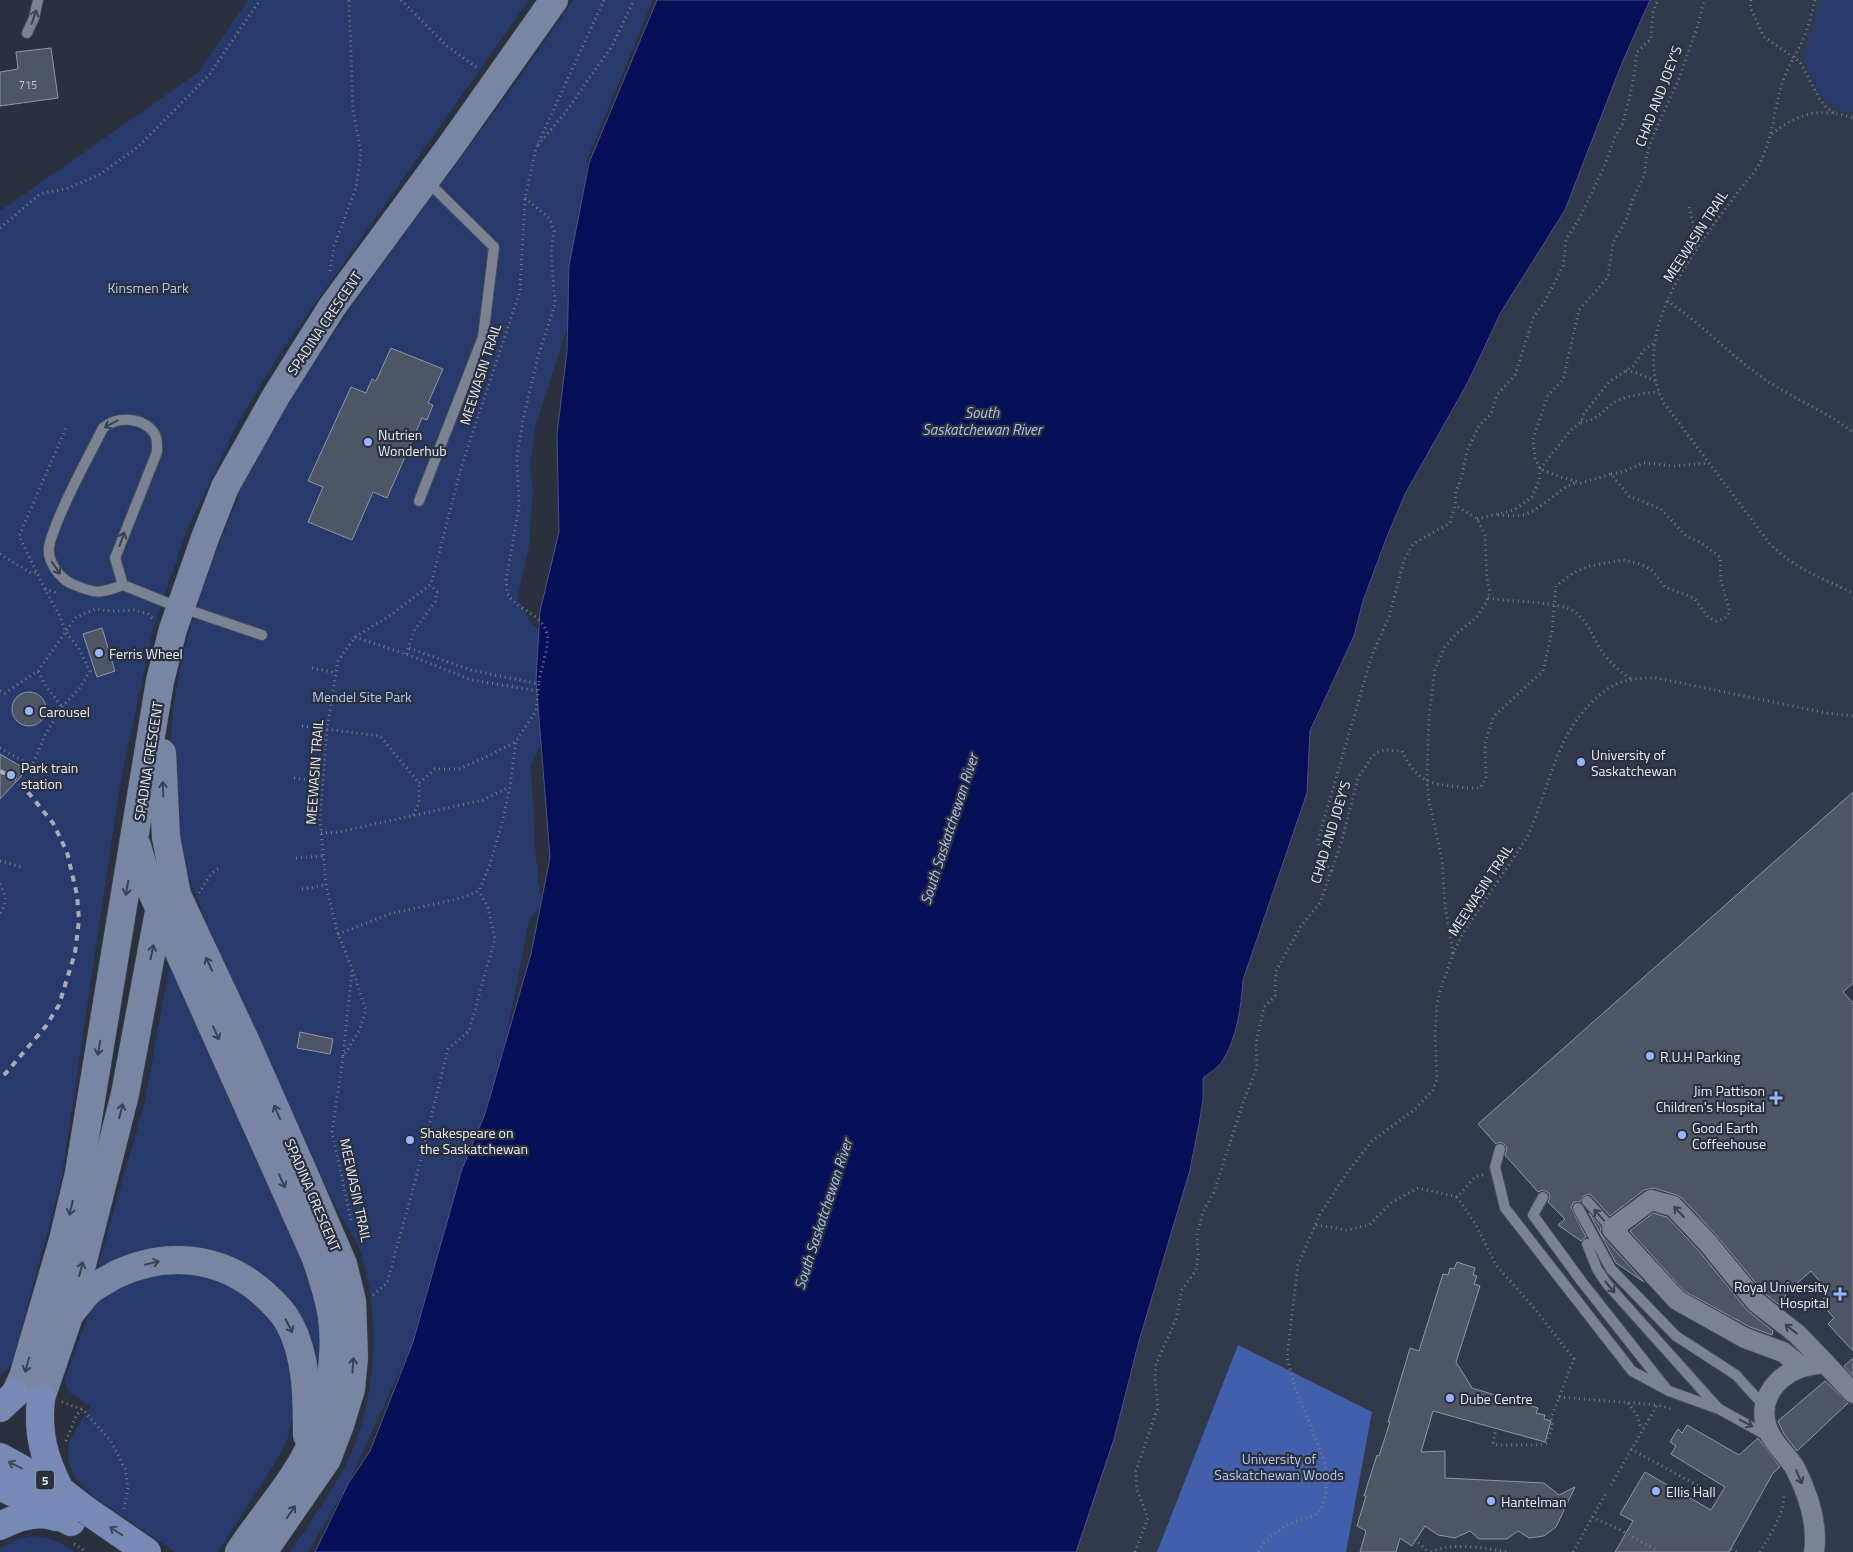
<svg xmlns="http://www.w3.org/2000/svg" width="1853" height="1552" viewBox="0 0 1853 1552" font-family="'Titillium Web',sans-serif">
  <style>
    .built { fill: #31394c }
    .green { fill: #273a6b }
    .forest { fill: #425fac }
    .water { fill: #050f57; stroke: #495287 }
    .building { fill: #4e5564; stroke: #8e95a6 }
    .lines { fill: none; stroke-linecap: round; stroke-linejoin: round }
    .lane-casing { stroke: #464b57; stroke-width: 12 }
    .street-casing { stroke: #464b57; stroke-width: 22 }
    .secondary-casing { stroke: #464b57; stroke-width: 29 }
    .primary-casing { stroke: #464b57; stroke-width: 29 }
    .path { stroke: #767b87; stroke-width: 3; stroke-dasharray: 1 4; stroke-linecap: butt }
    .lane { stroke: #7b8292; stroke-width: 10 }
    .street { stroke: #7b8292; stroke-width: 20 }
    .secondary { stroke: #7986a3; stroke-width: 28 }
    .primary { stroke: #7789b5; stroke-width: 28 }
    .rail { stroke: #a7abb6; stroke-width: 4; stroke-dasharray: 6 6; stroke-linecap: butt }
    .primary-bridge-casing { stroke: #464b57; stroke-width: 29; stroke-linecap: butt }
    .primary-bridge { stroke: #7789b5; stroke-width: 28 }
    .oneway { stroke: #3a404f }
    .oneway2 { stroke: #3a4152 }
    .oneway3 { stroke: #3d465c }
    .poi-dot { fill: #97b6fd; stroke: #2a303e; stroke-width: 2 }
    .labels { text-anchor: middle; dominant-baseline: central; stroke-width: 4.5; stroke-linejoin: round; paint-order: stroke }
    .number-label { font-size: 11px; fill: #c2c7d2 }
    .shield { fill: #2a303e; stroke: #b0b4bf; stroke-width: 1 }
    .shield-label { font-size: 12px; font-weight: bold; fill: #e9edf6 }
    .street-label { font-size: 14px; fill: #e9edf6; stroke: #2a303e }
    .park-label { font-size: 14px; fill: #b5c7f1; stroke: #2a303e }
    .poi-label { font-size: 14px; fill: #e9edf6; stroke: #2a303e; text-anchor: start }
    .water-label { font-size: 15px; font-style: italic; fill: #afc1eb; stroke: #2a303e }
  </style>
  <rect width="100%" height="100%" fill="#2a303e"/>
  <path class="built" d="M1650,0H1853V1552H1076L1114,1439L1139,1341L1190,1170L1200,1119L1203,1099V1078L1213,1071L1236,1027L1241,1005L1243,980L1307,793L1310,731L1354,636L1363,601L1405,494L1468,382L1622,63Z"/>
  <g class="green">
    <path d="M248,0H529L281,352L238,423L187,530L153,629L120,785L61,1182L12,1364L0,1376V211L199,72Z"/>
    <path d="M573,0H653L587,160L583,266L567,328L535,428L530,465L533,490L529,547L517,598L532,624L555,643L545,734L531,765L535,847L541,904L529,921L489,1125L413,1342L348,1484L308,1552H290C316,1513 346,1475 360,1430C377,1373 378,1313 362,1256C359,1244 350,1232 344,1221C337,1210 332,1198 326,1186C293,1112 258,1039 225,964C206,921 186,878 177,831C155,714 192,603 239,497L238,493L276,420L279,419C366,272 479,142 573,0Z"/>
    <path d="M1821,0H1853V113C1848,112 1842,111 1838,109C1820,102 1806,71 1804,54Z"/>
    <path d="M170,962L280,1203L317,1295L322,1343L316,1385L256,1272L96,1273L145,1101Z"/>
    <path d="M159,1269L207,1271L261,1302L289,1346L295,1407L287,1440L275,1463L218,1552H175L90,1494L75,1478L68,1460L69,1442L90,1406L69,1392L64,1381L91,1309L110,1291Z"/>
    <path d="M31,1536C49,1537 61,1542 75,1552H0V1549L14,1540Z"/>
  </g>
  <path class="forest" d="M1238,1345L1372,1412L1346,1552H1157Z"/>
  <path class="water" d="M657,0H1650L1622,63L1565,210L1501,312L1468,382L1405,494L1386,539L1363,601L1354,636L1310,731L1307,793L1243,980C1241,1008 1237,1039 1221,1063C1216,1069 1209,1073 1203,1078V1099L1200,1119L1190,1170L1139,1341L1114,1439L1076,1552H315L348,1484L370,1451L413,1342L462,1169L485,1114L531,954L550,857L536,680L540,611L559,532L557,434L567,351L569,266L589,163Z"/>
  <g class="building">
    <path d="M51,48L58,98L0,106V72L18,69L16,52Z"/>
    <path d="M391,348L443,369L428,403L433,405L427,420L422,418L387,498L373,492L352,540L308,522L323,487L308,481L351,387L366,393L372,379L376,381Z"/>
    <path d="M102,628L115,671L97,677L83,634Z"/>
    <circle cx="29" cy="709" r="17"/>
    <path d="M0,754L27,770L0,799Z"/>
    <path d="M1853,792V983L1843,992L1853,1003V1351L1828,1324L1834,1318L1820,1302L1829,1293L1811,1271L1786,1293L1782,1307L1764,1293L1717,1236L1682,1198L1676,1195L1654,1188L1644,1190L1610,1216L1592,1196L1589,1194L1583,1196L1580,1202H1574L1571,1207L1586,1237L1581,1241L1558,1225L1565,1219L1548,1202L1550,1197L1549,1193L1543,1190L1538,1192L1505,1155L1507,1148L1505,1145L1501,1142L1496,1144L1478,1124Z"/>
    <path d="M300,1032L333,1039L330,1054L297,1048Z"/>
    <path d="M1589,1213L1601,1227L1600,1232L1603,1237L1644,1282L1616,1263Z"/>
    <path d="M1653,1213L1667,1217L1699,1251L1747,1310L1773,1331L1772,1335L1750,1327L1684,1291L1630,1231Z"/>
    <path d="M1457,1262L1475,1268L1473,1275L1477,1276L1474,1284L1480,1286L1456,1362L1472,1388L1538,1408L1536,1413L1545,1415L1544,1419L1551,1421L1545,1442L1433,1411L1421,1452L1445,1451V1478L1544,1483L1559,1495L1575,1487L1556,1527L1544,1536L1529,1538L1518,1531L1507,1539H1479L1470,1531L1455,1538L1438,1535L1425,1526L1412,1546L1400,1538L1396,1552H1360L1366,1531L1357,1526L1366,1496H1364L1377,1455L1379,1456L1390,1422H1388L1410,1348L1419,1351L1443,1274L1448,1275L1450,1268L1454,1269Z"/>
    <path d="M1853,1358V1376L1844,1366Z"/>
    <path d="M1825,1381L1848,1403L1797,1451L1784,1434L1778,1421Z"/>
    <path d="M1687,1425L1739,1455L1758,1438L1780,1467L1773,1473L1729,1552H1615L1633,1521L1620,1514L1645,1472L1711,1510L1725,1487L1671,1454L1676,1446L1670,1442L1678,1429L1682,1433Z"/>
  </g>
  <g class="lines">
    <defs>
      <g id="lane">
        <path d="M27,33L34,18L38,0"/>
        <path d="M419,501L483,337L494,247L426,180"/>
        <path d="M123,585L115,558L157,452C157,446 158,438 154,433C143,417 117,416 103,428C87,460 69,491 56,525C54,531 50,539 49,547C47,561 59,578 72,584C96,594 99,594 123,585L165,602L262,635"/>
        <path d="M1500,1149L1495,1167L1505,1208L1632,1371L1669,1391L1719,1409L1768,1436"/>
        <path d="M1543,1197L1533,1215L1582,1282L1665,1387"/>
        <path d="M1587,1201L1612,1229"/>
        <path d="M1578,1208L1611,1269L1676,1336L1736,1375L1764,1406"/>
        <path d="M1587,1244L1597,1269L1607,1284L1718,1408"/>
      </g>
      <g id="street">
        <path d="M1802,1367L1783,1352L1745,1338L1677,1300L1612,1229L1651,1200L1673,1206L1708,1243L1756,1302L1797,1334L1825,1363"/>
        <path d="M1814,1552C1818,1525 1808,1494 1796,1470C1790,1458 1778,1449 1771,1436C1754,1406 1772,1378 1802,1367C1809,1365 1818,1364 1825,1363L1853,1393"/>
      </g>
      <g id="secondary">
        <path d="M162,753L166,837L177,895L245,1040L305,1176L343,1264L352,1301L354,1358L351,1389L340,1425L327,1459L263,1552"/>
        <path d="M137,846L148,883L316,1258C322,1277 329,1296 332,1317C338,1360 327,1411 308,1451C290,1487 261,1518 239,1552"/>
        <path d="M69,1315C76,1307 82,1298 89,1291C96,1285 107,1280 115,1275C166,1250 222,1256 264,1294C273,1302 283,1312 289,1323C307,1356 307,1398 307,1435"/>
        <path d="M15,1394L23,1377L63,1240L79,1173L160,681L173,629L205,538L225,487L276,396L332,307L450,147L554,0"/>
        <path d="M41,1398L69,1316L125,1094L160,906"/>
      </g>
      <g id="primary">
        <path d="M41,1398C37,1434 44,1458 60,1490"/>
        <path d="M0,1408L15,1394"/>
        <path d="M0,1457L60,1490L86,1510"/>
        <path d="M0,1486L71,1522"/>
        <path d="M0,1526C17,1517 37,1510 56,1517"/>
      </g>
    </defs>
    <use href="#lane" class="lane-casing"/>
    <use href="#street" class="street-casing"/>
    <use href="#secondary" class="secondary-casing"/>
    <use href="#primary" class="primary-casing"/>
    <g class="path">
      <path d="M401,0L447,46L479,69"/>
      <path d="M1751,0L1750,7L1763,36L1800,62L1819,98L1826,107L1834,113"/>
      <path d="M1815,0C1812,12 1809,25 1804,37C1798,51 1790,63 1784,78C1773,108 1774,140 1757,168C1751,177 1744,184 1738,192C1697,247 1627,332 1664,403L1770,544C1795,569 1822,578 1853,593"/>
      <path d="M1772,134C1798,113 1821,107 1853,118"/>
      <path d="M538,145L565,113L612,46L634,0"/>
      <path d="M525,198L550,219L554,231L551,254L555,304L538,356L523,420L517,457L519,507L506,580C507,584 506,589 507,592C514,610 543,613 547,634C550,646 540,669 539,684"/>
      <path d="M1689,207L1695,232L1696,251"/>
      <path d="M0,228L40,194L66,189L99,175L138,147L209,75L260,0"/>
      <path d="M330,271L334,246L356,188L361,152L353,110L349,0"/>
      <path d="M1667,301C1701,323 1728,353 1760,376C1791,398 1824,410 1853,432"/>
      <path d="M1626,371L1637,373L1655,381"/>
      <path d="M1581,422C1603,419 1602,408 1619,400C1629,395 1647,393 1659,392"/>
      <path d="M1611,474L1622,472L1644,463L1674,466L1708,463"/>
      <path d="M1498,515L1510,516L1524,515L1535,510L1566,487L1577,482"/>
      <path d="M1477,519L1514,510L1532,497L1539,481L1540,469L1570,431L1581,422L1583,415L1609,382L1633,366L1644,350L1654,343"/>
      <path d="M0,554L31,573L37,572"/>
      <path d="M45,589L57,593"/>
      <path d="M1488,598C1507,602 1562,601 1575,612C1590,624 1593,639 1603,653C1611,664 1621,672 1631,679"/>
      <path d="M355,637L406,654L472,680L538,691"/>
      <path d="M406,654L414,631L435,602L437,592L431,585"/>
      <path d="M312,668L336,673"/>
      <path d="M0,691L5,693L38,671L76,617L96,609L112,611L134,610L148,614L154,620"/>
      <path d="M62,707L79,689L90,671L78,647L65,631L60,616L48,595L19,536L66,428"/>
      <path d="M302,726L380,736L419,783L435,769H459L488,756L515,742"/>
      <path d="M0,748L32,766L45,735L62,707L45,685L38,671"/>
      <path d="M294,778L323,782"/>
      <path d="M413,815L419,803V783"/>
      <path d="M321,833L339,832L483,800L509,787"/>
      <path d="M296,858L323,856"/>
      <path d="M0,861L22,867"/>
      <path d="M1332,871L1322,860L1318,840L1372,655L1389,617L1404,560L1413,544L1450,523L1455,505L1456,492L1462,476L1467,451L1479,426L1491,414L1497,395L1515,375L1534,316L1544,303L1563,266L1566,240L1579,219L1605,165L1615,137L1623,123L1633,83L1637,52L1651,39L1653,12L1658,0"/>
      <path d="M0,884C6,896 8,902 0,913"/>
      <path d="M302,889L326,885"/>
      <path d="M199,893C205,884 210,872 220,868"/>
      <path d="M338,934L390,914L461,898L479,891L490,864L502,823L510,787L516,741L536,711L539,684L471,670L409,648"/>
      <path d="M1453,953L1445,906L1442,859L1429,801L1427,781L1429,716L1435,670L1444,648L1457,633L1476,618L1486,603L1490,592L1487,579L1485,535L1477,519L1455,505"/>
      <path d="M343,1056L352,971"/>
      <path d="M1483,1175L1475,1177L1457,1197L1476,1225L1496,1265L1534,1308L1574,1359L1551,1418L1553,1426L1546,1443L1539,1445H1498L1493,1444L1496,1428"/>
      <path d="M351,1220L332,1132L343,1057L359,1031L366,1010L352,968L338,934L326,885L320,820L327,729L338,661L355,637L391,615L431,584L461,468L520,291L525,198L536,148L604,0"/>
      <path d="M1316,1225L1347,1230L1369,1225L1392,1202L1418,1188L1457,1197"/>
      <path d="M373,1295L387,1283L416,1178L448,1049L469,1031L495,939L488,908L479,891"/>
      <path d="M1559,1397L1657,1405"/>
      <path d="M62,1402L82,1409L111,1441L125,1469L128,1488L124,1509"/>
      <path d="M1628,1403L1637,1415L1641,1429"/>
      <path d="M66,1441L76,1416L82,1409"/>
      <path d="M1631,1449L1718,1497"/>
      <path d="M1611,1485L1657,1405L1673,1409"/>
      <path d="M1592,1517L1619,1529L1659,1552"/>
      <path d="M1415,1539L1428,1552"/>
      <path d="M74,1544L86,1552"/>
      <path d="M1731,1549L1737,1552"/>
      <path d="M1135,1552L1148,1518L1137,1490L1136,1471L1158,1407L1155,1378L1156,1364L1176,1319L1182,1290L1196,1270L1198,1254L1197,1235L1203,1212L1214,1192L1244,1100L1257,1067L1256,1043L1264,1007L1275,996L1276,971L1301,926L1320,903L1342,840L1358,778L1371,758L1377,752L1385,750L1402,751C1407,762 1417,777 1428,781C1436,785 1470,789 1480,788L1486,779L1485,743L1494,716L1543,671L1552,631L1556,586L1573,573L1589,566L1623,560L1637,563L1651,569L1665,587L1694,598L1708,617L1716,621L1724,619L1730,612L1721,581L1720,557L1700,542L1686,536L1661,509L1629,496L1611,474L1581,483L1561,477L1540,469L1535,458L1533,439L1548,395L1563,380L1579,310L1608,277L1613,243L1626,220L1633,199L1644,176L1647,154L1653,136L1678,81L1698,25L1704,0"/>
      <path d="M1259,1552L1264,1542L1286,1525L1313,1516L1321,1510L1326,1491L1327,1479L1324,1460L1294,1385L1287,1357L1298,1265L1320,1214L1349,1170L1372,1141L1414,1110L1433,1090L1437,1079L1435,1034L1437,1004L1441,988L1454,951L1464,932L1526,839C1549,793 1553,739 1593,701C1602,692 1613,684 1625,681C1635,678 1646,678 1656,678L1827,713L1853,716"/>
      <path d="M1431,1552C1449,1542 1487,1548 1507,1552"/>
      <path d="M1573,1552L1606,1493"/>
      <path d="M1760,1552C1770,1534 1785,1514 1784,1493"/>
    </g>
    <use href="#lane" class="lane"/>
    <use href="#street" class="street"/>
    <use href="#secondary" class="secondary"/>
    <use href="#primary" class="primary"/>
    <path class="rail" d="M0,771L18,780L53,823L67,852L77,895L79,920L75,953L59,1005L46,1026L6,1073L0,1077"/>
    <defs>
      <path id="primary-bridge" d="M86,1510L147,1552"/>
    </defs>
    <use href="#primary-bridge" class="primary-bridge-casing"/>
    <use href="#primary-bridge" class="primary-bridge"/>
  </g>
  <defs><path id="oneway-shaft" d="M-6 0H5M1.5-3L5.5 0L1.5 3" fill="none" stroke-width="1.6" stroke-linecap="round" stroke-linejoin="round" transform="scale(1.25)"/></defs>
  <g class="oneway">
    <use href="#oneway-shaft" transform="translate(34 17) rotate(-71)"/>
    <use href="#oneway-shaft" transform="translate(111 424) rotate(152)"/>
    <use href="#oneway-shaft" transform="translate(122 539) rotate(-70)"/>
    <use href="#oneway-shaft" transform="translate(56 568) rotate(56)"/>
    <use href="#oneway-shaft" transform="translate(1679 1212) rotate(-134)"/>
    <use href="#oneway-shaft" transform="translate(1599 1215) rotate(-132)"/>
    <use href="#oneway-shaft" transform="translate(1610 1287) rotate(50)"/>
    <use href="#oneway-shaft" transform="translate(1791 1329) rotate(-142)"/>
    <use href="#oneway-shaft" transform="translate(1746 1423) rotate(28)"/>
    <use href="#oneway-shaft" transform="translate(1799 1477) rotate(66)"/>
  </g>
  <g class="oneway2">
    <use href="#oneway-shaft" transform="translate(163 789) rotate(-92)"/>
    <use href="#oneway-shaft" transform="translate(127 888) rotate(100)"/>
    <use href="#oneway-shaft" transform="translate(152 952) rotate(-79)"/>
    <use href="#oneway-shaft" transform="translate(209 964) rotate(-115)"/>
    <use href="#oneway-shaft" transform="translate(216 1033) rotate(66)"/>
    <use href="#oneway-shaft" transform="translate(99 1048) rotate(100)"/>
    <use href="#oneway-shaft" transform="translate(121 1111) rotate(-76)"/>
    <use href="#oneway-shaft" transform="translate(277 1112) rotate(-114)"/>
    <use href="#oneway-shaft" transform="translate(282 1181) rotate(66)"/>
    <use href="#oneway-shaft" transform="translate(71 1208) rotate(103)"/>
    <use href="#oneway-shaft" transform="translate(152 1263) rotate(-13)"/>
    <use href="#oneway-shaft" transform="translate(81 1269) rotate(-76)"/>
    <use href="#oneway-shaft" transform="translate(289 1326) rotate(63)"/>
    <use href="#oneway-shaft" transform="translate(27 1365) rotate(106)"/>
    <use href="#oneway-shaft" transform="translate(353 1365) rotate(-86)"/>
    <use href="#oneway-shaft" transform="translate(291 1512) rotate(-56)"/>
  </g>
  <g class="oneway3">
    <use href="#oneway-shaft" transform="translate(15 1465) rotate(-153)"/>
    <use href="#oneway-shaft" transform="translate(116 1531) rotate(-146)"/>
  </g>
  <g class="poi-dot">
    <circle cx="368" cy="442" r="5"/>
    <circle cx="99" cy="653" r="5"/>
    <circle cx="29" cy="711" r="5"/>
    <circle cx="1581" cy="762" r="5"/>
    <circle cx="11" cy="775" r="5"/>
    <circle cx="1650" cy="1056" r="5"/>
    <path d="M1773.5 1090.5h5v5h5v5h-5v5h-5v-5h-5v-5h5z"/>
    <circle cx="1682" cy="1135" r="5"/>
    <circle cx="410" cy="1140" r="5"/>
    <path d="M1837.5 1286.5h5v5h5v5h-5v5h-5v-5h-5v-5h5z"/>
    <circle cx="1450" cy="1398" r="5"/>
    <circle cx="1656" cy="1491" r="5"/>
    <circle cx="1491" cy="1501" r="5"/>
  </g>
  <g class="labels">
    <g class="number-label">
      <text x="28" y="85">715</text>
    </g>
    <rect class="shield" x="36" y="1470.5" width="18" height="19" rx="4"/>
    <g class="shield-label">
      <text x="45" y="1480">5</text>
    </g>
    <g class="street-label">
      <text transform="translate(1658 96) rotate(-69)">CHAD AND JOEY'S</text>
      <text transform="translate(1695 236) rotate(-57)">MEEWASIN TRAIL</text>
      <text transform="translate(324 323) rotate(-56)">SPADINA CRESCENT</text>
      <text transform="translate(480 374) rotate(-72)">MEEWASIN TRAIL</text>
      <text transform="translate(148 761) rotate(-81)">SPADINA CRESCENT</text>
      <text transform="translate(314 772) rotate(-86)">MEEWASIN TRAIL</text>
      <text transform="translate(1330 832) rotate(-73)">CHAD AND JOEY'S</text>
      <text transform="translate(1480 890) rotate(-57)">MEEWASIN TRAIL</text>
      <text transform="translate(356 1190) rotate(78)">MEEWASIN TRAIL</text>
      <text transform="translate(313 1195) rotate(67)">SPADINA CRESCENT</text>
    </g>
    <g class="park-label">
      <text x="148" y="287">Kinsmen Park</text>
      <text x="362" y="696">Mendel Site Park</text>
      <text x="1279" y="1458">University of<tspan x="1279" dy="16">Saskatchewan Woods</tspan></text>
    </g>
    <g class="poi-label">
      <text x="378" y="434">Nutrien<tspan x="378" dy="16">Wonderhub</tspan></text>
      <text x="109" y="653">Ferris Wheel</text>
      <text x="39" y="711">Carousel</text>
      <text x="1591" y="754">University of<tspan x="1591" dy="16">Saskatchewan</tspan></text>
      <text x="21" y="767">Park train<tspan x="21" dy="16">station</tspan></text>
      <text x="1660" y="1056">R.U.H Parking</text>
      <text x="1765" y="1090" text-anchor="end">Jim Pattison<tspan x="1765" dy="16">Children's Hospital</tspan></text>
      <text x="1692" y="1127">Good Earth<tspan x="1692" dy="16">Coffeehouse</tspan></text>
      <text x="420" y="1132">Shakespeare on<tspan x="420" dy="16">the Saskatchewan</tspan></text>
      <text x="1829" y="1286" text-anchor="end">Royal University<tspan x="1829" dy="16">Hospital</tspan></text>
      <text x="1460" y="1398">Dube Centre</text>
      <text x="1666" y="1491">Ellis Hall</text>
      <text x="1501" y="1501">Hantelman</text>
    </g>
    <g class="water-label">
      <text x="982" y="412">South<tspan x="982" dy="17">Saskatchewan River</tspan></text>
      <text transform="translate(949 829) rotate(-72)">South Saskatchewan River</text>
      <text transform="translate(823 1214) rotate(-72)">South Saskatchewan River</text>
    </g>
  </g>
</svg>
